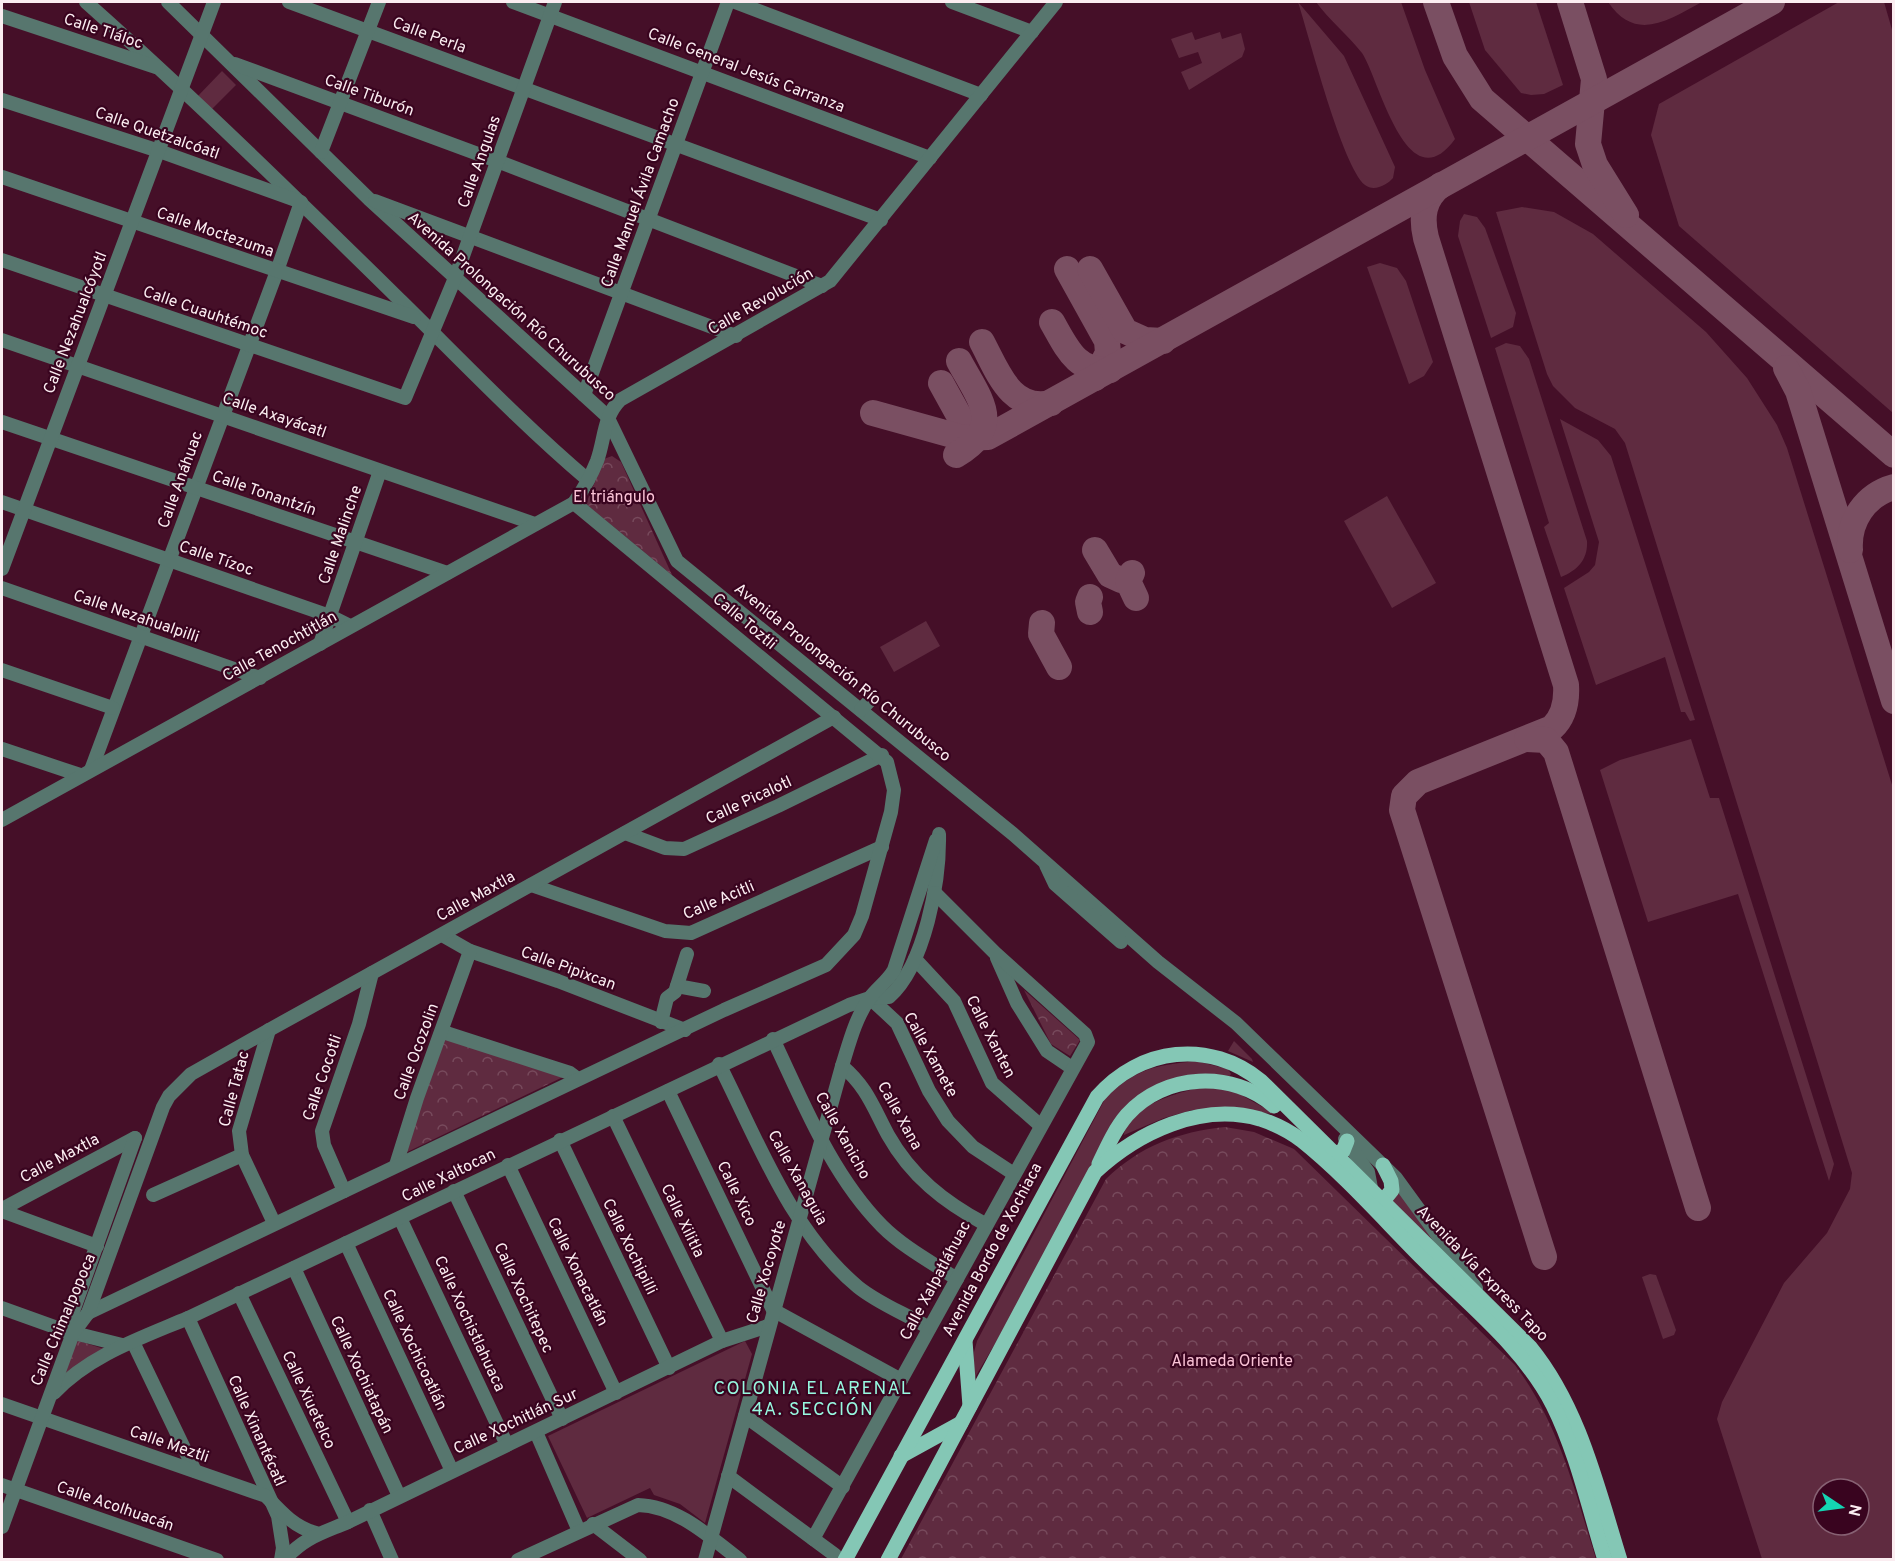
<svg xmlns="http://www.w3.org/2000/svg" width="1895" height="1561" viewBox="0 0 1895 1561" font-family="Overpass,sans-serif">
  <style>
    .grass { fill: #5f2b40; fill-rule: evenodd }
    .park { fill: url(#park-crowns) }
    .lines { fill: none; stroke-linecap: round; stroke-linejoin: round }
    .taxiway { stroke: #7a4f62; stroke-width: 26 }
    .minor { stroke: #57766e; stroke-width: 14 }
    .major { stroke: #84c7b5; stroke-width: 15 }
    .labels { text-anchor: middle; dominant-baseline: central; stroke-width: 4.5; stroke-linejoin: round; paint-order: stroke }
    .street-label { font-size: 16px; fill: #fbedf1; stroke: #39041f }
    .park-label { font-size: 16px; fill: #fac3d6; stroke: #39041f }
    .neighbourhood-label { font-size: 18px; letter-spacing: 1.5px; fill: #97f9e0; stroke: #39041f }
  </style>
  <defs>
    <pattern id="park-crowns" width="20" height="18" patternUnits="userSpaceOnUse" patternTransform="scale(1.5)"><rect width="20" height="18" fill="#5f2b40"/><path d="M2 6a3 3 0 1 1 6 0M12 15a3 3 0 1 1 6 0" fill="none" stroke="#774a5c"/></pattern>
  </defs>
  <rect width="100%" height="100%" fill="#450f28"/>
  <g class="grass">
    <path d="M1298,2L1344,56L1395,167L1393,178C1387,185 1374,192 1365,185C1342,166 1309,36 1298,2Z"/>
    <path d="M1316,2H1401L1425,70L1455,139C1407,205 1379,78 1362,53C1348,35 1329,20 1316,2Z"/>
    <path d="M1469,2H1536L1563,85L1544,94L1531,95L1521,93L1485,50Z"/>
    <path d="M1608,2H1702C1668,20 1636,43 1608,2Z"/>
    <path d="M1839,2H1884L1893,33V413L1679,226L1651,135L1659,104Z"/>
    <path d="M1192,32L1195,40L1220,32L1222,39L1241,33L1245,49L1242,57L1189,90L1181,72L1202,63L1198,52L1179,58L1171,39Z"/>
    <path d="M222,71L236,85L210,111L196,98Z"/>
    <path d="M1522,207L1554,212L1593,234L1706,332L1747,378L1777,425L1787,448L1893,788V1559H1762L1717,1419L1722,1402L1784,1283L1827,1233L1850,1189L1852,1173L1625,443L1615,429L1575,408L1553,386L1547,374L1496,212ZM1823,1489H1859V1525H1823Z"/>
    <path d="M1464,214L1477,217L1485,228L1516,313L1513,327L1491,338L1458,236L1460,221Z"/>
    <path d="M1380,263L1397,268L1406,281L1433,362L1424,376L1409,384L1367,267Z"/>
    <path d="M1506,343L1520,346L1529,359L1587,541C1588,559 1578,570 1561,577L1544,527L1549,523L1495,348Z"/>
    <path d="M1560,419L1598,440L1611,456L1695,720L1690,721L1685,712H1681L1665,657L1596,685L1564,588L1589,572L1595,565L1599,542Z"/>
    <path d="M1387,496L1436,583L1392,608L1344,521Z"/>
    <path d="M926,621L940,646L894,672L880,647Z"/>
    <path d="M1691,739L1710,798H1719L1834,1164L1829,1181L1738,894L1648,922L1600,770L1620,760Z"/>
    <path d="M1234,1041L1252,1059L1253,1062L1228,1051Z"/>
    <path d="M1196,1061L1228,1069L1231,1074L1229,1077L1143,1095L974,1379V1352L977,1341L1106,1097C1139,1068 1152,1066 1196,1061Z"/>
    <path d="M1208,1086L1227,1087L1275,1114L1192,1110L1164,1118L1124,1135C1129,1104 1183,1091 1208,1086Z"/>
    <path d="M1397,1188L1436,1240L1433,1242L1392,1201Z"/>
    <path d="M1650,1274L1656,1275L1676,1330L1674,1335L1663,1339L1642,1277Z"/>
    <path d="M745,1341L752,1354L705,1523L680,1504L654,1495L650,1488L587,1518L548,1436Z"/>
  </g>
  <g class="park">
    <path d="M612,456L621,462L672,575L586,504L604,459Z"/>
    <path d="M1024,990L1080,1040L1070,1056L1051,1044Z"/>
    <path d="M443,1034L563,1077L405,1153Z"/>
    <path d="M1225,1127L1254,1132L1294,1149L1515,1365C1560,1426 1574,1489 1596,1559H901L1106,1179C1140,1146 1178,1132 1225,1127Z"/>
    <path d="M76,1340L104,1349L58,1386Z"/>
  </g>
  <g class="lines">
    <g class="taxiway">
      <path d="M1436,2L1455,56L1482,99L1894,455"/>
      <path d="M1570,2L1594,79L1588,144L1595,165L1626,215"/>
      <path d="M1441,185C1423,199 1421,217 1426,238L1566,685C1567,701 1564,717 1552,728L1418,782L1404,796L1402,810L1544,1257"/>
      <path d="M1067,269L1107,341L1108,353L1095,378"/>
      <path d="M1090,269L1125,331L1145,340L1163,341"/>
      <path d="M1052,322C1067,348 1076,372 1110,370"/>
      <path d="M982,342C998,372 1011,412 1051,403"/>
      <path d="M1786,368L1798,391L1894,701"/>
      <path d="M941,383L962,421L991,432"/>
      <path d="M873,413L963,438L988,437L1772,2"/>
      <path d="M956,455C1005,426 980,400 959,361"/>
      <path d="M1095,550L1110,575L1121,580"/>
      <path d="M1850,550C1848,521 1865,495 1894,487"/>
      <path d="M1132,573L1128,581L1136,598"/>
      <path d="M1090,612L1088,602L1090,597"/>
      <path d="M1042,623L1041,634L1059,667"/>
      <path d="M1527,739L1546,740L1556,752L1698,1208"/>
    </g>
    <g class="minor">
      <path d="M86,2C194,98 298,200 401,301C463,362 522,424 588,480"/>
      <path d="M168,2L369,199L607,416L677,561L1013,834L1158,962L1236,1023L1396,1178L1476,1288"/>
      <path d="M289,2L881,220"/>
      <path d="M513,2L930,158"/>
      <path d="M735,2L981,95"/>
      <path d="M952,2L1032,32"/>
      <path d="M2,16L156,67"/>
      <path d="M235,64L497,161L822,286"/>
      <path d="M2,100L159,151L301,202L277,271L91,770"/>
      <path d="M321,152L379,2"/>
      <path d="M2,177L414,317"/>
      <path d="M375,201L736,336"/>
      <path d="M2,260L405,398L455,278L555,2"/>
      <path d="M2,340L535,524"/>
      <path d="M584,395L728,2"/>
      <path d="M2,422L447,573"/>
      <path d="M2,502L330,616L350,626"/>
      <path d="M2,569L214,2"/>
      <path d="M2,588L260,678"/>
      <path d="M320,644L380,471"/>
      <path d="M2,670L113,708"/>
      <path d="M861,710L872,698"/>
      <path d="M2,749L80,775"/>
      <path d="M2,820L574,503C583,490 591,476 597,461C605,439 603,417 620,400L830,281L1056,2"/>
      <path d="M625,833L665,848L684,849L778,806L882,755"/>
      <path d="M1046,865L1055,884L1121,942"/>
      <path d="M531,885L665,931L691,933L882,847"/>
      <path d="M442,935L470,951L558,981L685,1030"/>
      <path d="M997,958L1017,1003L1047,1051L1072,1068"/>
      <path d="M915,959L954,1001L992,1083L1041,1126"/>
      <path d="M677,986L704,991"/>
      <path d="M870,998L897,1023L929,1091L948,1121L973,1147L1014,1174"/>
      <path d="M661,1022L667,998L675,992L687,954"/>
      <path d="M269,1030L239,1131L242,1155L274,1223"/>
      <path d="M443,1032L570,1073L578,1079"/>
      <path d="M773,1039C804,1104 831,1174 882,1226C903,1247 931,1262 957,1279"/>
      <path d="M719,1064C758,1141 790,1230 858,1287C879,1304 906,1314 929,1328"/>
      <path d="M842,1066C867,1087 873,1107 888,1135C911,1176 944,1202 985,1224"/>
      <path d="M668,1091L773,1310L901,1380"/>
      <path d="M613,1116L722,1341"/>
      <path d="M1345,1139L1368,1172L1371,1188L1366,1194"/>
      <path d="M560,1140L669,1368"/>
      <path d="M396,1165L417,1098L470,951"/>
      <path d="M508,1165L616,1393"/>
      <path d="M344,1191L324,1145L322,1131L359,1024L372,973"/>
      <path d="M454,1191L562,1419"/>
      <path d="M153,1195L242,1155"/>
      <path d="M2,1209L135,1138"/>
      <path d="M2,1211L97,1246"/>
      <path d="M400,1218L507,1445"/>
      <path d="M346,1243L452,1471"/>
      <path d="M294,1268L399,1496"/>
      <path d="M239,1293L348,1522"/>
      <path d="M2,1308L66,1331L122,1345"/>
      <path d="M88,1313L724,1010L826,965L854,935L862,916L891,812L894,790L887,762L574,503"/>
      <path d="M188,1318L278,1516L283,1548L281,1560"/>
      <path d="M66,1331L135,1138"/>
      <path d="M133,1342L195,1471"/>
      <path d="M54,1393C90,1355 141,1338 188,1318L849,1005L870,998L889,997C925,965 940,881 939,834"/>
      <path d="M2,1404L266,1496C281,1512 294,1527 316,1533"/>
      <path d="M745,1416L843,1487"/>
      <path d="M536,1432L579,1531"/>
      <path d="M728,1476L835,1555"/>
      <path d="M2,1485L217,1560"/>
      <path d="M370,1510L392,1560"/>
      <path d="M593,1524L640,1560"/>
      <path d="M2,1527L73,1333L88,1313L163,1107L169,1096L191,1074L269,1030L834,717"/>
      <path d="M813,1539L1088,1042L1085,1034L995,953L935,893"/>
      <path d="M284,1560C305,1537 320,1534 348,1522L722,1341L768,1326"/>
      <path d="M518,1560L638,1505C677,1506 710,1537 740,1560"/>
      <path d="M705,1560L842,1066C849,1044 855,1019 869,999C877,988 887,982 894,970L936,840"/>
    </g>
    <g class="major">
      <path d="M1335,1153L1343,1151L1347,1141"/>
      <path d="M1099,1164C1107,1147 1115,1129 1127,1115C1164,1073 1233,1070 1274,1106"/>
      <path d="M1379,1206L1392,1190L1391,1181L1383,1165"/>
      <path d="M965,1341L970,1406"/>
      <path d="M901,1456L961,1423"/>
      <path d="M845,1560L1097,1097C1140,1047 1210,1039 1261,1081L1530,1347C1579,1407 1597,1486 1620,1560"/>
      <path d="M888,1560L1095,1172C1138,1132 1201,1102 1260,1119C1275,1124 1289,1131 1301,1140C1345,1175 1384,1220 1424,1260C1468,1304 1524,1348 1553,1405C1577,1453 1589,1509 1605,1560"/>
    </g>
  </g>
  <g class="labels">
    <g class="street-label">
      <text transform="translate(103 32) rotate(18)">Calle Tláloc</text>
      <text transform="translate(429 36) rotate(20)">Calle Perla</text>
      <text transform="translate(746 71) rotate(21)">Calle General Jesús Carranza</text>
      <text transform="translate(369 96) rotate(20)">Calle Tiburón</text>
      <text transform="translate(157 134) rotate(19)">Calle Quetzalcóatl</text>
      <text transform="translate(480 162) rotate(-70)">Calle Angulas</text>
      <text transform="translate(641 193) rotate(-70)">Calle Manuel Ávila Camacho</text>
      <text transform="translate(215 233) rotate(19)">Calle Moctezuma</text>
      <text transform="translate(761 302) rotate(-30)">Calle Revolución</text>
      <text transform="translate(511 307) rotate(42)">Avenida Prolongación Río Churubusco</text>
      <text transform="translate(205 313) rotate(19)">Calle Cuauhtémoc</text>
      <text transform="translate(76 323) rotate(-69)">Calle Nezahualcóyotl</text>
      <text transform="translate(274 416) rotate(19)">Calle Axayácatl</text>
      <text transform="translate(181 480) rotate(-70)">Calle Anáhuac</text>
      <text transform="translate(264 494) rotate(19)">Calle Tonantzín</text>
      <text transform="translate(341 535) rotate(-71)">Calle Malinche</text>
      <text transform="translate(216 559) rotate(19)">Calle Tízoc</text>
      <text transform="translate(136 617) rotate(19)">Calle Nezahualpilli</text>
      <text transform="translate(744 622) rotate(40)">Calle Toztli</text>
      <text transform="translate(280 647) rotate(-29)">Calle Tenochtitlán</text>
      <text transform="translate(842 673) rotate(39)">Avenida Prolongación Río Churubusco</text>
      <text transform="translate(749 801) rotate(-25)">Calle Picalotl</text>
      <text transform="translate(476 897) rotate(-29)">Calle Maxtla</text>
      <text transform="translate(719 901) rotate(-23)">Calle Acitli</text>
      <text transform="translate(568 969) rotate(20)">Calle Pipixcan</text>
      <text transform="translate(990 1037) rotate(63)">Calle Xanten</text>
      <text transform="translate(417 1052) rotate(-70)">Calle Ocozolin</text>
      <text transform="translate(930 1055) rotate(61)">Calle Xamete</text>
      <text transform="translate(323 1078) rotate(-71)">Calle Cocotli</text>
      <text transform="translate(235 1089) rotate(-75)">Calle Tatac</text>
      <text transform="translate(899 1116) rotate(61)">Calle Xana</text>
      <text transform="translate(842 1136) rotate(61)">Calle Xanicho</text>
      <text transform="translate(60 1159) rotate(-28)">Calle Maxtla</text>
      <text transform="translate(449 1176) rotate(-26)">Calle Xaltocan</text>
      <text transform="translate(797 1178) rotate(61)">Calle Xanaguia</text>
      <text transform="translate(736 1194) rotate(64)">Calle Xico</text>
      <text transform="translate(682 1221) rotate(64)">Calle Xilitla</text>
      <text transform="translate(629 1247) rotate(64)">Calle Xochipilli</text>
      <text transform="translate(993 1250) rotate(-62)">Avenida Bordo de Xochiaca</text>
      <text transform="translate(577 1272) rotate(64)">Calle Xonacatlán</text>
      <text transform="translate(767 1272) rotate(-74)">Calle Xocoyote</text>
      <text transform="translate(1482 1274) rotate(46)">Avenida Vía Express Tapo</text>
      <text transform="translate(936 1281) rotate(-62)">Calle Xalpatláhuac</text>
      <text transform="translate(523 1298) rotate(65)">Calle Xochitepec</text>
      <text transform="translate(64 1320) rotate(-67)">Calle Chimalpopoca</text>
      <text transform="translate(469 1324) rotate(65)">Calle Xochistlahuaca</text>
      <text transform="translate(414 1350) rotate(65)">Calle Xochicoatlán</text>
      <text transform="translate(361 1375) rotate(65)">Calle Xochiatapán</text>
      <text transform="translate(308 1400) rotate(65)">Calle Xiuetelco</text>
      <text transform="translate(516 1422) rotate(-25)">Calle Xochitlán Sur</text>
      <text transform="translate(256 1431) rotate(66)">Calle Xinantécatl</text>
      <text transform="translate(169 1445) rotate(19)">Calle Meztli</text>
      <text transform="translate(115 1507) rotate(19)">Calle Acolhuacán</text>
    </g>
    <g class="park-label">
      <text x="614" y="498">El triángulo</text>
      <text x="1232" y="1362">Alameda Oriente</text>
    </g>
    <g class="neighbourhood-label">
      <text x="813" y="1389">COLONIA EL ARENAL<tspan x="813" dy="21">4A. SECCIÓN</tspan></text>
    </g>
  </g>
  <rect width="1895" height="1561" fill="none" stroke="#fbedf1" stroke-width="6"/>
  <g transform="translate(1841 1507) rotate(103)"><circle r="28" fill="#39041f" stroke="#876173" stroke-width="1.5"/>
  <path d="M0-4.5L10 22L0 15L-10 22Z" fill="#14d5b3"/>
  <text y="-9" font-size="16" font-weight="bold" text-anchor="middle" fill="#fbedf1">N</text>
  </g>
</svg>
